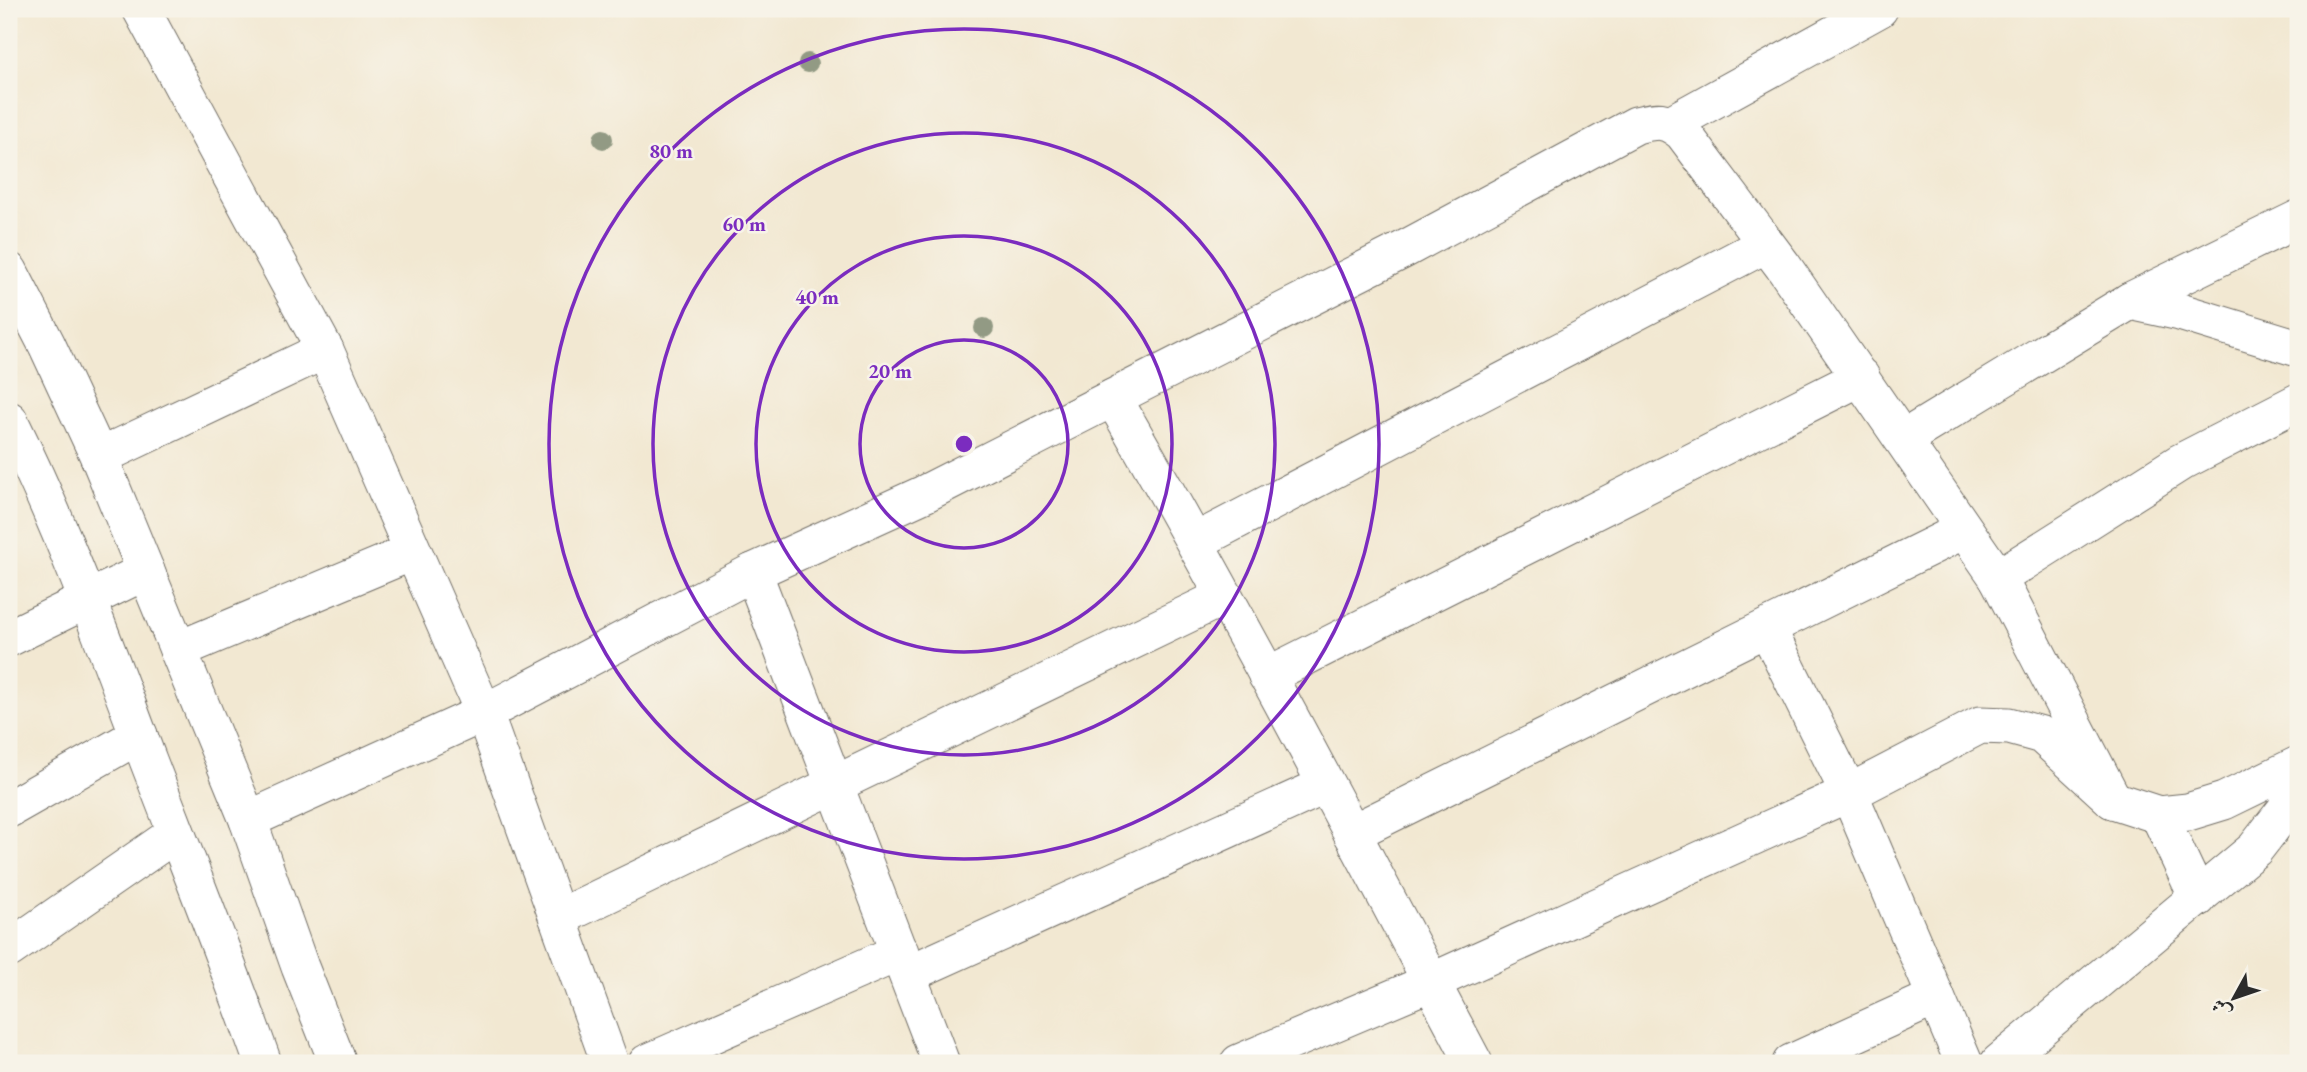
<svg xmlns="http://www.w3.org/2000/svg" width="2307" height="1072" viewBox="0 0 2307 1072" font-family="'EB Garamond',Amiri,serif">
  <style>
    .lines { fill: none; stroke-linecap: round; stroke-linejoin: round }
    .minor-casing { stroke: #716d65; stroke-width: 39 }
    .minor { stroke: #fff; stroke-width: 37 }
    .tree { fill: #929a84 }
    .ring { fill: none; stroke: #7b2cbf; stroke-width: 3.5 }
    .centre { fill: #7b2cbf; stroke: #f7f3e8; stroke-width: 3.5 }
    .ring-label { font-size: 21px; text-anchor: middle; font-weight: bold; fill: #7b2cbf; stroke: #f7f3e8; stroke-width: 5; stroke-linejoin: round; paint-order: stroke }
  </style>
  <rect width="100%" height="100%" fill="#f7f3e8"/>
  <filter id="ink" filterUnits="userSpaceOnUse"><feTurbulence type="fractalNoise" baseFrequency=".0143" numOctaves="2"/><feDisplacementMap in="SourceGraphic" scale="14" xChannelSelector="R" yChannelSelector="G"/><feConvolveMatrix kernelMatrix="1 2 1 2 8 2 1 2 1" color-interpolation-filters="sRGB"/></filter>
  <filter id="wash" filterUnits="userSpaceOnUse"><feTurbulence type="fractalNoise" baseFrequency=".00686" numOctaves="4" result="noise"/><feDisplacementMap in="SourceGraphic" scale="28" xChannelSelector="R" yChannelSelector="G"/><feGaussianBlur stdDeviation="1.57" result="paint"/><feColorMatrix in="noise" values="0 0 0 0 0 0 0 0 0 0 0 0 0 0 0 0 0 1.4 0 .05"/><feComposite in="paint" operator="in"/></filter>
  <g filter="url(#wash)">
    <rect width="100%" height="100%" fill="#f2e8d2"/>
  </g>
  <g filter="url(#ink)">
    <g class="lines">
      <defs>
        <g id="minor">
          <path d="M141,9L325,350L484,713L610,1063"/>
          <path d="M1672,123L1879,9"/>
          <path d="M9,271L47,345L99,457L248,820L300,967L338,1063"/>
          <path d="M2130,301L2298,219"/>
          <path d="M1113,398C1239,617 1356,840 1474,1063"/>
          <path d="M9,420C63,529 105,645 148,760C187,861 227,961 263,1063"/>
          <path d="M1903,439L2130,301L2180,312L2298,348"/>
          <path d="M99,457L325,350"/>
          <path d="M1195,542L1766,244"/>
          <path d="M753,572L941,1063"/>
          <path d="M1998,578L2181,462L2298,402"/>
          <path d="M1767,628L1849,793L1964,1063"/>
          <path d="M9,638L146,571"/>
          <path d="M178,650L412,552"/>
          <path d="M1267,676L1861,377"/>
          <path d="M9,809L139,735"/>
          <path d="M2159,815L2198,898"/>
          <path d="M248,820L484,713L753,572L924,494L1403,250L1636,125C1657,120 1666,118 1683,133L1783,266L1998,578L2113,800"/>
          <path d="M1352,833L1964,530"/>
          <path d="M558,918L1223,597"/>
          <path d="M9,949L176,833"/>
          <path d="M908,974L1326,785"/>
          <path d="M647,1063L900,952"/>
          <path d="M1239,1063L1431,982L1849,793L1980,725L2009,726L2042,735L2113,800L2159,815L2188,812L2224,801L2298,765"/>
          <path d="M1791,1063L1936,997"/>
          <path d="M1999,1063L2255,849L2298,794"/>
        </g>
      </defs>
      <use href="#minor" class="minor-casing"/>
      <use href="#minor" class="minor"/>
    </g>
    <g class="tree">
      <circle cx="808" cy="63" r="10"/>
      <circle cx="603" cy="139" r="10"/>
      <circle cx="984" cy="328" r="10"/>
    </g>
  </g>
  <g class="ring">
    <circle cx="964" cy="444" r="104"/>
    <circle cx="964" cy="444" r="208"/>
    <circle cx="964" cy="444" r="311"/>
    <circle cx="964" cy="444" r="415"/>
  </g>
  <circle cx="964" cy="444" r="10" class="centre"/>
  <g class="ring-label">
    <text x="671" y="158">80 m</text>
    <text x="744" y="231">60 m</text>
    <text x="817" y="304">40 m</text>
    <text x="890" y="378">20 m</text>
  </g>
  <rect width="2307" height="1072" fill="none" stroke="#f7f3e8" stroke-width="35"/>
  <g transform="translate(2234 998) rotate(230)" stroke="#f7f3e8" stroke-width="5" paint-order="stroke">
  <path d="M0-5L12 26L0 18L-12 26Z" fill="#2b2b2b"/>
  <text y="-10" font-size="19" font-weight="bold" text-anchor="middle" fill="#2b2b2b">ش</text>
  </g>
</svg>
